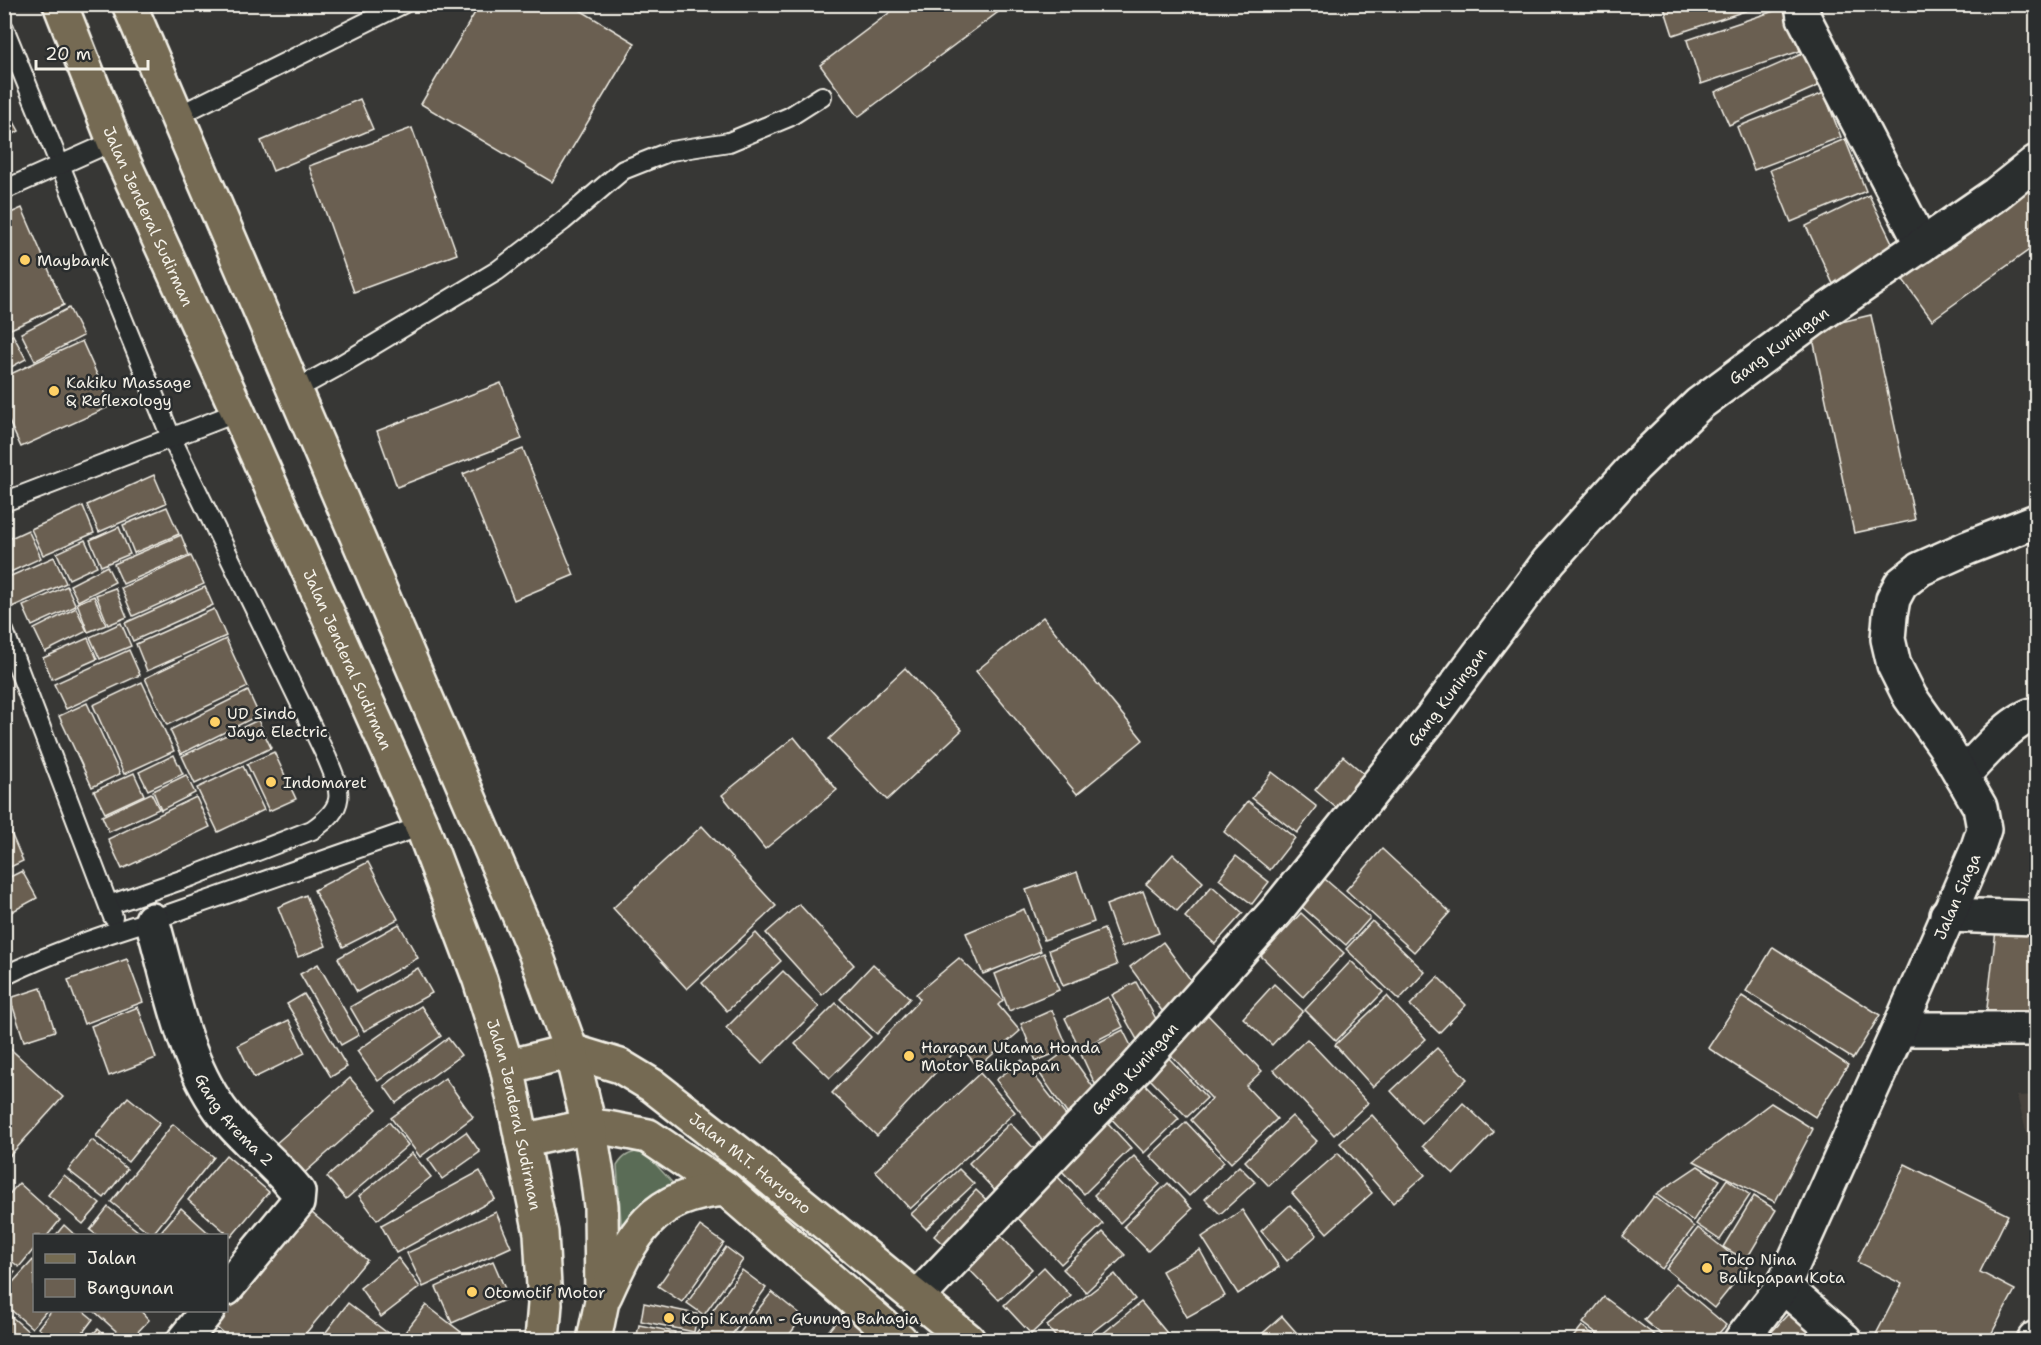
<svg xmlns="http://www.w3.org/2000/svg" width="2041" height="1345" viewBox="0 0 2041 1345" font-family="'Shantell Sans',sans-serif">
  <style>
    .built { fill: #46433d }
    .green { fill: #5a6c56; stroke: #a7ae9f; stroke-width: 1.5 }
    .building { fill: #6a5f51; stroke: #f4f1e8; stroke-width: 1.5 }
    .lines { fill: none; stroke-linecap: round; stroke-linejoin: round }
    .service-casing { stroke: #f4f1e8; stroke-width: 22 }
    .minor-casing { stroke: #f4f1e8; stroke-width: 38 }
    .tertiary-casing { stroke: #f4f1e8; stroke-width: 38 }
    .primary-casing { stroke: #f4f1e8; stroke-width: 38 }
    .trunk-casing { stroke: #f4f1e8; stroke-width: 38 }
    .service { stroke: #2a2d2e; stroke-width: 18 }
    .minor { stroke: #2a2d2e; stroke-width: 33 }
    .tertiary { stroke: #2a2d2e; stroke-width: 33 }
    .primary { stroke: #746b52; stroke-width: 33 }
    .trunk { stroke: #746b52; stroke-width: 33 }
    .poi-dot { fill: #ffd166; stroke: #2a2d2e; stroke-width: 2 }
    .labels { text-anchor: middle; dominant-baseline: central; stroke-width: 5; stroke-linejoin: round; paint-order: stroke }
    .street-label { font-size: 16px; fill: #f4f1e8; stroke: #2a2d2e }
    .poi-label { font-size: 16px; fill: #f4f1e8; stroke: #2a2d2e; text-anchor: start }
  </style>
  <rect width="100%" height="100%" fill="#373735"/>
  <filter id="ink" filterUnits="userSpaceOnUse"><feTurbulence type="fractalNoise" baseFrequency=".0167" numOctaves="2"/><feDisplacementMap in="SourceGraphic" scale="12" xChannelSelector="R" yChannelSelector="G"/><feConvolveMatrix kernelMatrix="1 2 1 2 8 2 1 2 1" color-interpolation-filters="sRGB"/></filter>
  <g filter="url(#ink)">
    <path class="built" d="M2036,1095V1169L2017,1096Z"/>
    <path class="green" d="M640,1151L650,1158L678,1189L622,1235L617,1166C623,1156 629,1153 640,1151Z"/>
    <g class="building">
      <path d="M480,4H570L635,43L552,182L421,104Z"/>
      <path d="M901,4H1009L858,117L820,65Z"/>
      <path d="M1663,4H1766L1673,35Z"/>
      <path d="M1786,7L1800,51L1701,84L1687,40Z"/>
      <path d="M1804,53L1818,86L1729,125L1715,92Z"/>
      <path d="M1824,93L1841,137L1754,170L1737,127Z"/>
      <path d="M360,99L373,129L273,171L261,141Z"/>
      <path d="M4,104L19,131L4,139Z"/>
      <path d="M412,128L457,254L354,292L309,166Z"/>
      <path d="M1845,139L1866,191L1791,222L1770,170Z"/>
      <path d="M2036,179V245L1932,320L1901,277Z"/>
      <path d="M1869,195L1898,255L1834,286L1806,226Z"/>
      <path d="M22,208L64,305L4,332V216Z"/>
      <path d="M69,308L83,336L35,361L21,333Z"/>
      <path d="M1871,315L1915,520L1854,533L1811,329Z"/>
      <path d="M13,335L26,359L4,371V339Z"/>
      <path d="M82,341L111,406L21,447L4,411V377Z"/>
      <path d="M501,383L522,439L397,487L377,431Z"/>
      <path d="M523,449L574,575L514,600L463,474Z"/>
      <path d="M154,475L166,503L99,532L87,505Z"/>
      <path d="M83,506L94,533L43,555L31,529Z"/>
      <path d="M167,507L179,534L134,553L123,525Z"/>
      <path d="M119,527L130,554L101,566L90,540Z"/>
      <path d="M28,530L41,558L4,575V541Z"/>
      <path d="M181,535L189,555L123,584L114,564Z"/>
      <path d="M85,540L97,566L69,579L57,553Z"/>
      <path d="M191,556L204,584L133,616L121,588Z"/>
      <path d="M54,557L66,583L5,610L4,579Z"/>
      <path d="M107,566L115,582L78,601L70,585Z"/>
      <path d="M67,586L76,606L32,626L23,606Z"/>
      <path d="M205,587L213,605L133,641L125,623Z"/>
      <path d="M115,588L127,617L108,625L96,595Z"/>
      <path d="M94,596L106,625L88,632L77,603Z"/>
      <path d="M76,608L87,631L45,652L34,629Z"/>
      <path d="M214,609L226,636L147,671L136,644Z"/>
      <path d="M1043,617L1143,740L1077,794L976,671Z"/>
      <path d="M121,623L131,646L100,659L90,637Z"/>
      <path d="M88,638L97,659L52,679L43,658Z"/>
      <path d="M226,639L248,687L167,725L145,678Z"/>
      <path d="M129,650L140,675L66,709L54,684Z"/>
      <path d="M905,668L962,730L887,800L829,739Z"/>
      <path d="M142,682L174,751L124,774L93,705Z"/>
      <path d="M248,691L259,715L181,754L170,730Z"/>
      <path d="M87,703L120,774L92,787L59,716Z"/>
      <path d="M258,720L271,748L195,784L182,756Z"/>
      <path d="M794,737L837,790L765,849L722,795Z"/>
      <path d="M274,752L296,799L269,811L247,764Z"/>
      <path d="M174,755L183,774L148,790L139,772Z"/>
      <path d="M1343,756L1375,783L1347,817L1315,790Z"/>
      <path d="M243,766L264,810L218,832L197,788Z"/>
      <path d="M1272,772L1317,807L1297,833L1252,798Z"/>
      <path d="M134,773L144,795L105,813L94,791Z"/>
      <path d="M186,775L195,793L161,810L153,791Z"/>
      <path d="M151,793L159,809L109,832L102,816Z"/>
      <path d="M196,797L210,827L122,869L108,839Z"/>
      <path d="M1248,801L1295,838L1270,870L1224,832Z"/>
      <path d="M702,826L776,906L687,989L613,908Z"/>
      <path d="M11,833L23,861L4,870V836Z"/>
      <path d="M1382,849L1450,912L1414,952L1346,890Z"/>
      <path d="M1173,854L1203,882L1177,911L1146,884Z"/>
      <path d="M1236,856L1269,882L1252,904L1219,879Z"/>
      <path d="M368,862L398,919L343,947L314,890Z"/>
      <path d="M22,871L37,898L4,916V880Z"/>
      <path d="M1077,872L1094,922L1044,940L1026,890Z"/>
      <path d="M1319,874L1370,918L1346,945L1295,901Z"/>
      <path d="M1212,886L1243,913L1215,944L1185,917Z"/>
      <path d="M1143,891L1159,933L1121,947L1106,905Z"/>
      <path d="M306,895L326,946L298,957L278,907Z"/>
      <path d="M799,904L854,965L822,995L766,933Z"/>
      <path d="M1024,909L1041,951L983,974L966,933Z"/>
      <path d="M1301,913L1344,953L1303,997L1261,956Z"/>
      <path d="M1372,921L1425,972L1399,1000L1346,949Z"/>
      <path d="M1997,921L2036,926V1022L1986,1017Z"/>
      <path d="M399,924L418,958L357,992L338,958Z"/>
      <path d="M1104,929L1117,965L1063,986L1049,950Z"/>
      <path d="M756,933L781,961L727,1011L702,983Z"/>
      <path d="M1163,942L1195,986L1162,1011L1130,967Z"/>
      <path d="M1773,947L1880,1015L1853,1059L1746,991Z"/>
      <path d="M1044,953L1059,990L1009,1011L995,974Z"/>
      <path d="M959,958L1003,1000L998,1005L1020,1031L978,1067L960,1046L877,1136L832,1093L920,999L916,994Z"/>
      <path d="M127,959L143,1002L84,1024L68,980Z"/>
      <path d="M1351,961L1383,992L1336,1041L1305,1010Z"/>
      <path d="M318,964L359,1035L341,1045L300,974Z"/>
      <path d="M873,964L910,998L877,1034L840,999Z"/>
      <path d="M418,968L432,993L364,1031L350,1007Z"/>
      <path d="M783,971L819,1007L762,1064L726,1028Z"/>
      <path d="M1438,977L1466,1005L1439,1033L1410,1005Z"/>
      <path d="M1136,982L1162,1030L1139,1043L1112,995Z"/>
      <path d="M1274,984L1303,1011L1272,1045L1243,1018Z"/>
      <path d="M41,988L55,1031L24,1041L10,998Z"/>
      <path d="M304,994L347,1067L331,1077L287,1004Z"/>
      <path d="M1387,996L1426,1039L1373,1087L1335,1045Z"/>
      <path d="M1742,996L1848,1065L1815,1117L1708,1048Z"/>
      <path d="M1108,997L1123,1027L1080,1049L1065,1018Z"/>
      <path d="M836,1003L871,1037L830,1078L795,1044Z"/>
      <path d="M421,1006L441,1036L378,1081L357,1051Z"/>
      <path d="M138,1007L156,1058L109,1076L91,1026Z"/>
      <path d="M1052,1010L1068,1048L1036,1061L1021,1024Z"/>
      <path d="M1205,1012L1262,1071L1246,1086L1277,1119L1231,1163L1191,1120L1212,1099L1166,1050Z"/>
      <path d="M289,1020L305,1053L254,1078L238,1045Z"/>
      <path d="M1123,1030L1139,1062L1095,1084L1080,1052Z"/>
      <path d="M448,1038L461,1055L396,1103L384,1086Z"/>
      <path d="M1307,1039L1368,1103L1334,1135L1274,1070Z"/>
      <path d="M4,1043L63,1097L4,1162Z"/>
      <path d="M1437,1048L1467,1079L1421,1123L1391,1091Z"/>
      <path d="M1067,1050L1100,1097L1070,1118L1038,1071Z"/>
      <path d="M1164,1053L1207,1098L1187,1117L1144,1073Z"/>
      <path d="M1022,1060L1071,1122L1044,1143L996,1080Z"/>
      <path d="M980,1073L1015,1112L910,1209L875,1171Z"/>
      <path d="M350,1078L377,1109L300,1177L273,1146Z"/>
      <path d="M445,1078L473,1117L420,1157L391,1118Z"/>
      <path d="M1141,1080L1179,1119L1144,1153L1106,1113Z"/>
      <path d="M128,1097L160,1123L128,1162L96,1136Z"/>
      <path d="M1463,1103L1494,1132L1454,1174L1423,1146Z"/>
      <path d="M1771,1103L1813,1129L1775,1202L1694,1161Z"/>
      <path d="M1372,1115L1425,1175L1393,1203L1340,1143Z"/>
      <path d="M1292,1116L1317,1141L1269,1186L1245,1161Z"/>
      <path d="M389,1122L408,1145L346,1199L327,1177Z"/>
      <path d="M1107,1122L1131,1148L1084,1194L1059,1168Z"/>
      <path d="M1186,1122L1224,1162L1189,1196L1150,1156Z"/>
      <path d="M1010,1123L1041,1156L1000,1196L969,1163Z"/>
      <path d="M173,1124L214,1157L152,1235L111,1202Z"/>
      <path d="M466,1132L480,1152L442,1179L428,1159Z"/>
      <path d="M92,1140L127,1169L104,1198L68,1170Z"/>
      <path d="M412,1153L431,1177L377,1220L359,1196Z"/>
      <path d="M1338,1153L1372,1193L1327,1233L1292,1193Z"/>
      <path d="M226,1155L269,1192L231,1237L188,1200Z"/>
      <path d="M1134,1156L1160,1184L1120,1223L1094,1195Z"/>
      <path d="M1905,1164L2008,1215L1980,1272L2015,1290L1988,1340H1873L1902,1284L1857,1262Z"/>
      <path d="M1239,1166L1255,1182L1220,1214L1205,1199Z"/>
      <path d="M1698,1166L1720,1180L1693,1221L1656,1194Z"/>
      <path d="M959,1169L974,1184L926,1229L911,1214Z"/>
      <path d="M480,1171L495,1199L396,1253L381,1225Z"/>
      <path d="M64,1175L100,1204L83,1224L48,1195Z"/>
      <path d="M1058,1177L1103,1224L1061,1264L1016,1216Z"/>
      <path d="M1727,1179L1750,1195L1720,1240L1696,1224Z"/>
      <path d="M19,1183L60,1220L47,1236H34V1249L19,1267L4,1255V1200Z"/>
      <path d="M1168,1183L1192,1209L1148,1251L1124,1226Z"/>
      <path d="M976,1190L996,1209L954,1254L934,1236Z"/>
      <path d="M1654,1196L1694,1227L1662,1269L1623,1237Z"/>
      <path d="M1754,1196L1776,1210L1746,1260L1723,1247Z"/>
      <path d="M1290,1205L1317,1235L1287,1261L1261,1231Z"/>
      <path d="M108,1207L144,1236H98L90,1230Z"/>
      <path d="M305,1207L367,1260L300,1340H231L209,1321L218,1310H226V1300Z"/>
      <path d="M181,1208L212,1236H157Z"/>
      <path d="M1242,1210L1279,1267L1238,1294L1202,1237Z"/>
      <path d="M496,1212L511,1247L423,1287L407,1253Z"/>
      <path d="M64,1225L76,1236H55Z"/>
      <path d="M700,1226L724,1243L682,1302L658,1286Z"/>
      <path d="M1698,1228L1747,1267L1714,1308L1666,1269Z"/>
      <path d="M996,1231L1032,1269L999,1300L963,1263Z"/>
      <path d="M1103,1232L1125,1255L1086,1292L1063,1269Z"/>
      <path d="M726,1247L743,1260L704,1315L687,1303Z"/>
      <path d="M1200,1250L1225,1296L1187,1317L1162,1271Z"/>
      <path d="M398,1258L420,1287L381,1317L360,1288Z"/>
      <path d="M34,1259V1310H47L32,1328L4,1304V1292Z"/>
      <path d="M493,1261L509,1298L452,1323L436,1287Z"/>
      <path d="M4,1263L15,1272L4,1284Z"/>
      <path d="M1044,1267L1071,1296L1031,1334L1004,1305Z"/>
      <path d="M742,1270L766,1288L728,1340H691Z"/>
      <path d="M1115,1274L1135,1299L1082,1340H1058L1047,1326Z"/>
      <path d="M1676,1283L1726,1325L1713,1340H1668L1644,1320Z"/>
      <path d="M772,1292L803,1317L785,1340H734Z"/>
      <path d="M1604,1297L1661,1340H1606L1583,1323Z"/>
      <path d="M1141,1302L1172,1339L1171,1340H1095Z"/>
      <path d="M348,1303L394,1338L393,1340H320Z"/>
      <path d="M644,1303L697,1314L694,1332L641,1321Z"/>
      <path d="M426,1305L461,1332L455,1340H399Z"/>
      <path d="M848,1307L877,1340H821Z"/>
      <path d="M4,1310L29,1332L21,1340H4Z"/>
      <path d="M52,1310H82L93,1319L77,1340H53L38,1328Z"/>
      <path d="M93,1310H140L149,1320L130,1340H126Z"/>
      <path d="M1791,1311L1821,1340H1764Z"/>
      <path d="M1282,1316L1303,1340H1255Z"/>
      <path d="M639,1325L675,1332L673,1340H636Z"/>
      <path d="M1582,1326L1601,1340H1571Z"/>
      <path d="M98,1329L110,1340H86Z"/>
    </g>
    <g class="lines">
      <defs>
        <g id="service">
          <path d="M4,28L171,437L327,758C342,794 347,806 312,830L190,877L109,905"/>
          <path d="M177,116L403,4"/>
          <path d="M4,190L114,141"/>
          <path d="M295,390L337,367L497,271L563,221L623,170L671,151L729,142L789,117L822,96"/>
          <path d="M4,502L238,412"/>
          <path d="M4,631L113,917"/>
          <path d="M4,976C51,953 102,935 152,920L422,826"/>
        </g>
        <g id="minor">
          <path d="M1802,4L1804,18L1922,245"/>
          <path d="M1962,776C1980,758 2011,719 2036,714"/>
          <path d="M1947,915L2036,918"/>
          <path id="s1" d="M152,920C170,982 182,1056 220,1109C242,1140 275,1162 298,1192L297,1203L226,1289"/>
          <path d="M1899,1029H2036"/>
          <path d="M1783,1286L1845,1340"/>
          <path id="s2" d="M917,1298L1135,1069L1276,911L1432,717L1549,561L1635,466L1699,404L1814,319L1996,194L2036,162"/>
          <path d="M184,1340L208,1310"/>
          <path d="M2034,1340L2036,1338"/>
        </g>
        <g id="tertiary">
          <path id="s3" d="M1741,1340L1783,1286L1899,1029L1977,850L1984,829L1980,807L1944,745L1910,697L1894,665L1888,639L1890,616L1893,599L1901,584L1920,569L1967,548L2036,521"/>
        </g>
        <g id="primary">
          <path id="s4" d="M507,1067L571,1051L620,1066L653,1086L749,1161L968,1340"/>
          <path d="M522,1141L589,1126L607,1128L648,1136L726,1189L900,1340"/>
        </g>
        <g id="trunk">
          <path id="s5" d="M60,4L114,141L238,412L422,826L480,980L507,1067L541,1233L545,1304L542,1340"/>
          <path d="M129,4L535,952L571,1051L589,1126L597,1174L601,1206L602,1301L594,1340"/>
          <path d="M605,1295C633,1233 652,1195 726,1189"/>
        </g>
      </defs>
      <use href="#service" class="service-casing"/>
      <use href="#minor" class="minor-casing"/>
      <use href="#tertiary" class="tertiary-casing"/>
      <use href="#primary" class="primary-casing"/>
      <use href="#trunk" class="trunk-casing"/>
      <use href="#service" class="service"/>
      <use href="#minor" class="minor"/>
      <use href="#tertiary" class="tertiary"/>
      <use href="#primary" class="primary"/>
      <use href="#trunk" class="trunk"/>
    </g>
  </g>
  <g class="poi-dot">
    <circle cx="25" cy="260" r="6"/>
    <circle cx="54" cy="391" r="6"/>
    <circle cx="215" cy="722" r="6"/>
    <circle cx="271" cy="782" r="6"/>
    <circle cx="909" cy="1056" r="6"/>
    <circle cx="1707" cy="1268" r="6"/>
    <circle cx="472" cy="1292" r="6"/>
    <circle cx="669" cy="1318" r="6"/>
  </g>
  <g class="labels">
    <g class="street-label">
      <text stroke="none"><textPath href="#s5" startOffset="230">Jalan Jenderal Sudirman</textPath></text>
      <text stroke="none"><textPath href="#s2" startOffset="1288">Gang Kuningan</textPath></text>
      <text stroke="none"><textPath href="#s5" startOffset="716">Jalan Jenderal Sudirman</textPath></text>
      <text stroke="none"><textPath href="#s2" startOffset="802">Gang Kuningan</textPath></text>
      <text stroke="none"><textPath href="#s3" startOffset="495">Jalan Siaga</textPath></text>
      <text stroke="none"><textPath href="#s2" startOffset="316">Gang Kuningan</textPath></text>
      <text stroke="none"><textPath href="#s5" startOffset="1202">Jalan Jenderal Sudirman</textPath></text>
      <text stroke="none"><textPath href="#s1" startOffset="219">Gang Arema 2</textPath></text>
      <text stroke="none"><textPath href="#s4" startOffset="280">Jalan M.T. Haryono</textPath></text>
    </g>
    <g class="poi-label">
      <text x="37" y="260">Maybank</text>
      <text x="66" y="382">Kakiku Massage<tspan x="66" dy="18">&amp; Reflexology</tspan></text>
      <text x="227" y="713">UD Sindo<tspan x="227" dy="18">Jaya Electric</tspan></text>
      <text x="283" y="782">Indomaret</text>
      <text x="921" y="1047">Harapan Utama Honda<tspan x="921" dy="18">Motor Balikpapan</tspan></text>
      <text x="1719" y="1259">Toko Nina<tspan x="1719" dy="18">Balikpapan Kota</tspan></text>
      <text x="484" y="1292">Otomotif Motor</text>
      <text x="681" y="1318">Kopi Kanam - Gunung Bahagia</text>
    </g>
  </g>
  <rect width="2041" height="1345" fill="none" stroke="#2a2d2e" stroke-width="24"/>
  <rect x="12" y="12" width="2017" height="1321" fill="none" stroke="#f4f1e8" stroke-width="2" filter="url(#ink)"/>
  <rect x="33" y="1234" width="195" height="78" fill="#2a2d2e" stroke="#7b7b78" stroke-width="1.5"/>
  <rect x="45" y="1254" width="30" height="9" fill="#746b52" stroke="#7b7b78" stroke-width="1.5"/>
  <text x="87" y="1264" font-size="18" fill="#f4f1e8">Jalan</text>
  <rect x="45" y="1279" width="30" height="18" fill="#6a5f51" stroke="#7b7b78" stroke-width="1.5"/>
  <text x="87" y="1294" font-size="18" fill="#f4f1e8">Bangunan</text>
  <path d="M36 60v9h112v-9" fill="none" stroke="#f4f1e8" stroke-width="3"/>
  <text x="45" y="60" font-size="18" fill="#f4f1e8" stroke="#2a2d2e" stroke-width="4.5" paint-order="stroke">20 m</text>
</svg>
